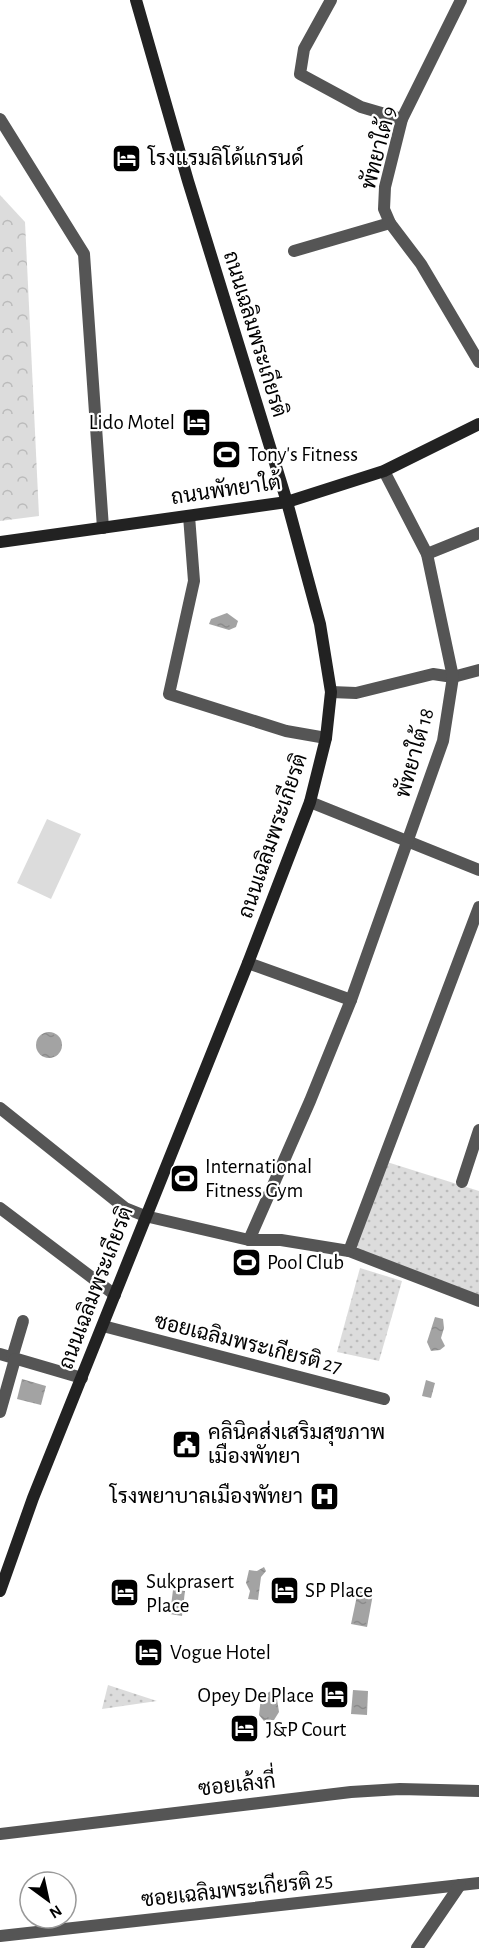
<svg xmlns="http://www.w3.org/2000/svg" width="479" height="1948" viewBox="0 0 479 1948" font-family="'Alegreya Sans',Sarabun,sans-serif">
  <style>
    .grass { fill: url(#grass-dots) }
    .forest { fill: url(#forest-crowns) }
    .pitch { fill: #dcdcdc }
    .water { fill: url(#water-ripples) }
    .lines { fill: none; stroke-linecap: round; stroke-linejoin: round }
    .minor { stroke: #555; stroke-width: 12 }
    .secondary { stroke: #222; stroke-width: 12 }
    .labels { text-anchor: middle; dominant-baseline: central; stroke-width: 4.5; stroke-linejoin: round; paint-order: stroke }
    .street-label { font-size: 21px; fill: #000; stroke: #fff }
    .poi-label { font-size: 21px; fill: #000; stroke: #fff; text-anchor: start }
  </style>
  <defs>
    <pattern id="grass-dots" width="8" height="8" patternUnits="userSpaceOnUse" patternTransform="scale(1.5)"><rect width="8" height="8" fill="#dcdcdc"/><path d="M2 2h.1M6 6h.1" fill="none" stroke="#bbb" stroke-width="1.8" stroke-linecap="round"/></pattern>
    <pattern id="forest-crowns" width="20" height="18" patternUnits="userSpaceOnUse" patternTransform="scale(1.5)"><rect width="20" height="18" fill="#dcdcdc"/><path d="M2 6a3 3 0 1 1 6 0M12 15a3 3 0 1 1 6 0" fill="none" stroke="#bbb"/></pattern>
    <pattern id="water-ripples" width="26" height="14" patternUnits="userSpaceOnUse" patternTransform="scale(1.5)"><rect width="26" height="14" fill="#a3a3a3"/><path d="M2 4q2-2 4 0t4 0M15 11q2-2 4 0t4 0" fill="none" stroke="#8b8b8b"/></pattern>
  </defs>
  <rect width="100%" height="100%" fill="#fff"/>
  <g class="grass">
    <path d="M387,1162L479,1191V1295L359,1251L356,1244Z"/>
    <path d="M360,1268L402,1281L379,1361L337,1352Z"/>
    <path d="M108,1685L157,1701L102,1709Z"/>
  </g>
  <path class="forest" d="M0,195L25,222L39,516L0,521Z"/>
  <path class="pitch" d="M47,819L81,834L51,899L17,883Z"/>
  <g class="water">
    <path d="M227,613L238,621L236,627L229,630L209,624L211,619Z"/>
    <circle cx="49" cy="1045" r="13"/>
    <path d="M435,1317L443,1319L444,1328L441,1338L445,1346L440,1350L431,1351L427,1342Z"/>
    <path d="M22,1379L46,1386L41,1405L17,1399Z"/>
    <path d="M426,1380L435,1383L431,1398L422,1396Z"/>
    <path d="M264,1567L266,1571L261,1577L258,1600L248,1599L250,1591L246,1583L249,1570L257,1571Z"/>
    <path d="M173,1590L185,1591L182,1616L170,1614Z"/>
    <path d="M358,1591L373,1594L367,1627L351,1624Z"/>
    <path d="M274,1689H280L282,1693L277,1699L279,1712L274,1720L264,1721L259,1715L261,1697Z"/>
    <path d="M353,1690L368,1691L367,1715L351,1714Z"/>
  </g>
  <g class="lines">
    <g class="minor">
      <path d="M331,0L304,49L300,74L361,107L402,119"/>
      <path d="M461,0L402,119L385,187L384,209L390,223L421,264L479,362"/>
      <path d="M0,119L84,254L103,528"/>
      <path d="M294,251L390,223"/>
      <path d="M189,516L194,581L169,694L286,731L326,738"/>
      <path d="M427,554L479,533"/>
      <path d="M331,692L356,693L433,674L453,677L479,670"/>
      <path d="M310,802L479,870"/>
      <path d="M248,963L351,1000"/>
      <path d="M0,1108L125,1208L145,1216L249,1240H281L349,1251L479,1301"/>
      <path d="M462,1182L479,1130"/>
      <path d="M0,1208L115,1295"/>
      <path d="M249,1240L310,1101L351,1000L443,741L453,677L427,554L384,471"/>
      <path d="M349,1251L479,907"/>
      <path d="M103,1326L384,1399"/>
      <path d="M0,1354L82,1378"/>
      <path d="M12,1358L23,1321"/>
      <path d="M0,1412L15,1359"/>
      <path d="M0,1834L351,1792L400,1789L479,1791"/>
      <path d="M0,1936L479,1883"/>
      <path d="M417,1948L460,1885"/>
    </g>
    <g class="secondary">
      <path d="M0,542L287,502L384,471L479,424"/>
      <path d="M0,1591L33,1498L248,963L310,802L326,738L331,692L320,624L287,502L188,181L136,0"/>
    </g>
  </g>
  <defs>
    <symbol id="hotel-square" viewBox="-11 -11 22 22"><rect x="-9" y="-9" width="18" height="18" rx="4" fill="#000" stroke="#fff"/><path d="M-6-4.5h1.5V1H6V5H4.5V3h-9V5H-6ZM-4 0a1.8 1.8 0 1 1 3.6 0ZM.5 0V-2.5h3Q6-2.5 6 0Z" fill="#fff"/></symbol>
    <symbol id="stadium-square" viewBox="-11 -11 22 22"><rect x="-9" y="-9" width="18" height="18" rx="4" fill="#000" stroke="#fff"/><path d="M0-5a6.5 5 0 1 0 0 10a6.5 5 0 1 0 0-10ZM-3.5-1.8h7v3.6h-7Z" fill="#fff"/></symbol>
    <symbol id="civic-square" viewBox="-11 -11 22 22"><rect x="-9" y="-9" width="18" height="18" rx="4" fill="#000" stroke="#fff"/><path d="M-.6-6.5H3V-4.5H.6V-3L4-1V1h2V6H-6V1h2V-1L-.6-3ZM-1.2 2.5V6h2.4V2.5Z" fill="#fff"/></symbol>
    <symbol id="hospital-square" viewBox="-11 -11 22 22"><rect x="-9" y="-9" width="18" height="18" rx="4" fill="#000" stroke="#fff"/><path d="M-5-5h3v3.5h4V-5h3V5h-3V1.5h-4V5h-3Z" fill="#fff"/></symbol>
  </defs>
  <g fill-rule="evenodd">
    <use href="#hotel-square" x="110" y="142" width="33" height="33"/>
    <use href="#hotel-square" x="180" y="406" width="33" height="33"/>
    <use href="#stadium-square" x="210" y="438" width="33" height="33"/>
    <use href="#stadium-square" x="168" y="1162" width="33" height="33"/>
    <use href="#stadium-square" x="230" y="1246" width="33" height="33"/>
    <use href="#civic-square" x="170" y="1428" width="33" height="33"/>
    <use href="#hospital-square" x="308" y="1480" width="33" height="33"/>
    <use href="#hotel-square" x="268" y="1574" width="33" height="33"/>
    <use href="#hotel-square" x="108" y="1576" width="33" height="33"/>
    <use href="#hotel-square" x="132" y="1636" width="33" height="33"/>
    <use href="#hotel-square" x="318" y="1678" width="33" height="33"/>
    <use href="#hotel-square" x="228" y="1712" width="33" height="33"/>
  </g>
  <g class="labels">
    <g class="street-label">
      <text transform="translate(379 148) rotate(-75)">พัทยาใต้ 9</text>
      <text transform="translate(255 334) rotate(73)">ถนนเฉลิมพระเกียรติ</text>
      <text transform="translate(226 490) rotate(-8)">ถนนพัทยาใต้</text>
      <text transform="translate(415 753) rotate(-74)">พัทยาใต้ 18</text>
      <text transform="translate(273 836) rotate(-71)">ถนนเฉลิมพระเกียรติ</text>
      <text transform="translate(96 1288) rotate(-69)">ถนนเฉลิมพระเกียรติ</text>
      <text transform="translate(248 1344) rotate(14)">ซอยเฉลิมพระเกียรติ 27</text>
      <text transform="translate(237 1785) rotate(-6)">ซอยเล้งกี่</text>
      <text transform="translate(237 1890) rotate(-6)">ซอยเฉลิมพระเกียรติ 25</text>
    </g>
    <g class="poi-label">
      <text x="148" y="158">โรงแรมลิโด้แกรนด์</text>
      <text x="175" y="422" text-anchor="end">Lido Motel</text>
      <text x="248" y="454">Tony's Fitness</text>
      <text x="205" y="1166">International<tspan x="205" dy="24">Fitness Gym</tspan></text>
      <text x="267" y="1262">Pool Club</text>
      <text x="208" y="1432">คลินิคส่งเสริมสุขภาพ<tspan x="208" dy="24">เมืองพัทยา</tspan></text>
      <text x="303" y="1496" text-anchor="end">โรงพยาบาลเมืองพัทยา</text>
      <text x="146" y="1581">Sukprasert<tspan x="146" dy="24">Place</tspan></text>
      <text x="305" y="1590">SP Place</text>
      <text x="170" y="1652">Vogue Hotel</text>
      <text x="314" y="1695" text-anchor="end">Opey De Place</text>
      <text x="266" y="1729">J&amp;P Court</text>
    </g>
  </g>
  <g transform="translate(48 1900) rotate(147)"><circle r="28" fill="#ffffff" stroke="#999999" stroke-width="1.5"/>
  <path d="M0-4.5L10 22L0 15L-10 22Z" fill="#000000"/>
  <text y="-9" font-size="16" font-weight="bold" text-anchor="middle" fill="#000000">N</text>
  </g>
</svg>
